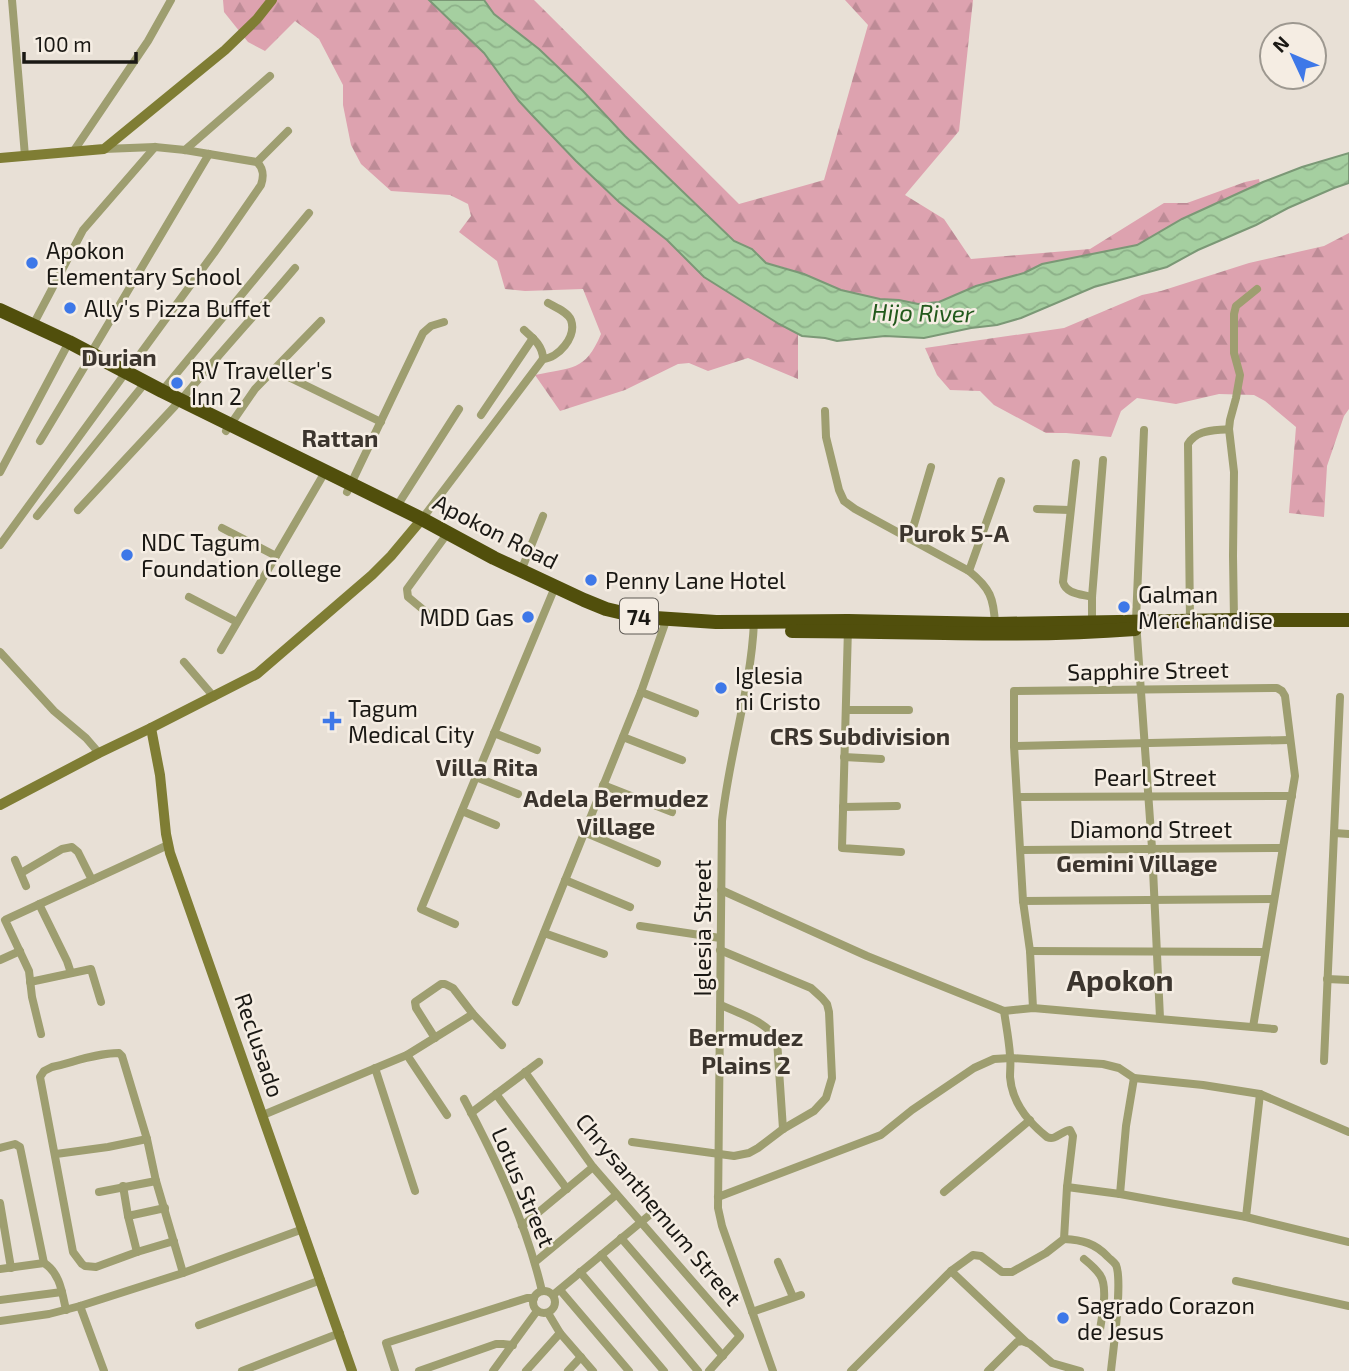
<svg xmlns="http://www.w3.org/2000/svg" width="1349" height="1371" viewBox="0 0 1349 1371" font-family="'Exo 2',sans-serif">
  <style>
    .forest { fill: url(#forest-firs) }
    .water { fill: url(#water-waves); stroke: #7b9876; stroke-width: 2 }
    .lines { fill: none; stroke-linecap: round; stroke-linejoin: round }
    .street { stroke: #9e9e70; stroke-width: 8 }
    .secondary { stroke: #7f7d34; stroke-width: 10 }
    .highway { stroke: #514f0c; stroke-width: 14 }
    .poi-dot { fill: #3e78e8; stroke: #f5ede3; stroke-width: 2.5 }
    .labels { text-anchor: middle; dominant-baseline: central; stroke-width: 5; stroke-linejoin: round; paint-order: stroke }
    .shield { fill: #f5ede3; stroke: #5c5852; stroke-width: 2 }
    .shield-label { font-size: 21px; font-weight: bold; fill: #1a1814 }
    .poi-label { font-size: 23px; fill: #1a1814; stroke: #f5ede3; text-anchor: start }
    .street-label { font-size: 23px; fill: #1a1814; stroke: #f5ede3 }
    .water-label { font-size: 24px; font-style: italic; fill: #22591c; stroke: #f5ede3 }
    .neighbourhood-label { font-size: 24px; font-weight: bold; fill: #3c352e; stroke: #f5ede3 }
    .district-label { font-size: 30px; font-weight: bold; fill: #3c352e; stroke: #f5ede3 }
  </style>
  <defs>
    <pattern id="forest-firs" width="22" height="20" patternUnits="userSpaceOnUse" patternTransform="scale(1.75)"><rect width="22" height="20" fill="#dda2af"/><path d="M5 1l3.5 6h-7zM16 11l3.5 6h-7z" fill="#bd8b96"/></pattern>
    <pattern id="water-waves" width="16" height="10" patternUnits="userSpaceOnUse" patternTransform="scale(1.75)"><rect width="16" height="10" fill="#a5cfa0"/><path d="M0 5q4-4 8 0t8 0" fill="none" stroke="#8db189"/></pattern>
  </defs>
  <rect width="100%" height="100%" fill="#e8e0d6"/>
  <g class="forest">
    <path d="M223,0H429L484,52L519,101L532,115L576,161L619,202L667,240L704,277L798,334V379L748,358L708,371L689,363L678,364L625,390L560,411L535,375C572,367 585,372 601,334L583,289L525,291L505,289L497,261L459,232L471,216L468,204L450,195L391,191L361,164L351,145L343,105V85L319,39L295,21L265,51L248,42L224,12Z"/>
    <path d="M484,0H534L739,204L824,180L868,25L845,0H973L959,131L905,195L944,219L971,259L1090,249L1164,203H1187L1245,182L1259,179L1260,184L1182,219L1137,245L1042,264L1024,273L976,286L939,302L918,304L899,300L880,299L841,290L786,268L766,263L752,249L734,241L625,136L583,91L516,30L494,14Z"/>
    <path d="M1349,233V409L1344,416L1327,466L1324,517L1289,513L1296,427L1265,401L1254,395L1219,394L1176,404L1137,398L1121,411L1111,437L1066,433H1046L994,405L980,391L950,390L937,375L925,348L1064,328L1142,295L1161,291L1249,263L1324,246Z"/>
  </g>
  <path class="water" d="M429,0H484L494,14L539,49L583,91L625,136L734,241L752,249L766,263L804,274L841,290L880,299L899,300L918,304L939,302L976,286L1024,273L1042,264L1137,245L1182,219L1263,182L1302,167L1349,153V183L1334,188L1288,208L1256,225L1198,250L1167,267L1094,287L1021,318L997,325L971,328L924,338L885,336L837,341L825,338L802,336L779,324L704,277L667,240L619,202L576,161L532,115L519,101L484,53Z"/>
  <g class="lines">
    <g class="street">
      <path d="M12,0L25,156"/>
      <path d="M104,149L155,147L185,150L257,162L288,131"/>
      <path d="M185,150L270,76"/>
      <path d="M73,152L148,41L171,0"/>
      <path d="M33,325L83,230L155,147"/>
      <path d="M524,330C533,338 543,346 543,359"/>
      <path d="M91,353L209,154"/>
      <path d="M274,370L381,422"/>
      <path d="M127,372L214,253L261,185C264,176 264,169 257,162"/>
      <path d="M162,391L309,213"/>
      <path d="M181,400C218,355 257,313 295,268"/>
      <path d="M825,411L826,437L839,490L844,501L855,509L969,571C990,588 994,598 995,625"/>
      <path d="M481,415L533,338"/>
      <path d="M1144,430L1136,621L1152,848L1160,1018"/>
      <path d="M226,431L255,389L321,321"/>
      <path d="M40,441L88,361"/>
      <path d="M1076,463L1063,582C1066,594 1081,594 1092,597"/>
      <path d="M0,472L69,342"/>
      <path d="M347,492L423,333L431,326L444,322"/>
      <path d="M397,506L459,409"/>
      <path d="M1037,509L1070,510"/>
      <path d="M78,510L175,406"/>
      <path d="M37,516L141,388"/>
      <path d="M422,519L543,359C558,358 577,337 571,320C568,312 555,307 548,303"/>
      <path d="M222,528L276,556"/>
      <path d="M910,538L931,467"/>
      <path d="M0,545L121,379"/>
      <path d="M521,571L543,516"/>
      <path d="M969,571L1001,481"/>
      <path d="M189,597L237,622"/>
      <path d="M426,612L408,597L407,589L447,534"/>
      <path d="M1234,620L1233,556L1234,472L1229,429L1230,420L1236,398L1240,375L1234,353V314L1236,306L1257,289"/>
      <path d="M1190,621L1188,444C1197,429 1214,431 1229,429"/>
      <path d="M754,622C751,689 729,754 722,821L718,1208L722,1226L773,1371"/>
      <path d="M1092,625V597L1103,460"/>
      <path d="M848,628L842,848L901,852"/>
      <path d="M221,650L325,472"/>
      <path d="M0,652L54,711L86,738L99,753"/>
      <path d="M184,662L214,697"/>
      <path d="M641,692L695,713"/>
      <path d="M846,710H909"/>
      <path d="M494,733L537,750"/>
      <path d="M623,737L682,760"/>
      <path d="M1014,746L1289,740"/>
      <path d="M844,757L881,759"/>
      <path d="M476,777L518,794"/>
      <path d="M603,785L672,812"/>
      <path d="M1018,797L1292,796"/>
      <path d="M843,807L897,806"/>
      <path d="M462,811L496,825"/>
      <path d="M584,832L657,863"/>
      <path d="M1334,833L1349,834"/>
      <path d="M1021,850L1282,848"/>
      <path d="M15,860L26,886"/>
      <path d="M21,873L62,849L72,847L78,852L92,880"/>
      <path d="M565,880L630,907"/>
      <path d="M721,890L867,956L1004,1011L1033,1008L1274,1029"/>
      <path d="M1023,901L1273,899"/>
      <path d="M39,904L67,961L71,973"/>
      <path d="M455,924L421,909L555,587"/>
      <path d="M640,926L720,938"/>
      <path d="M544,933L604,954"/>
      <path d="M1030,951L1265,952"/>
      <path d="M0,960L20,951"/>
      <path d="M1327,979L1349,980"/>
      <path d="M30,982L91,969L101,1002"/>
      <path d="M516,1002L641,692L667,618"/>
      <path d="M721,1005C740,1014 766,1021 777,1040L783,1129"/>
      <path d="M1033,1008L1030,951L1023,901L1014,746V691L1277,688L1282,691L1285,696L1295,776L1253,1027"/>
      <path d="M41,1034L32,997L29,971L5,920L168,845"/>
      <path d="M435,1038L416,1008L415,1002L441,984H445L453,988L473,1014L502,1045"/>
      <path d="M407,1055L447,1115"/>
      <path d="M1324,1061L1340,697"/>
      <path d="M375,1068L415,1191"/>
      <path d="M525,1072L593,1167L740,1336L709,1371"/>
      <path d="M496,1094L567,1189"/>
      <path d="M464,1099C497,1161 526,1223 542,1291"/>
      <path d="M471,1113L539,1062"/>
      <path d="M263,1115L407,1055L473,1014"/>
      <path d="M632,1142L734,1156L749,1153L758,1148L783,1129L814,1111L826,1098L832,1078L829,1012L827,1004L822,998L811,988L720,950"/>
      <path d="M0,1148L15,1144L20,1147L44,1263"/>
      <path d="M56,1154L108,1147L147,1139"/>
      <path d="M123,1186L128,1216L137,1252"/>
      <path d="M1067,1187L1120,1194L1246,1217L1349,1242"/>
      <path d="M99,1192L156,1181"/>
      <path d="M944,1192L1030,1120"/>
      <path d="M1120,1194L1126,1126L1134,1078"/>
      <path d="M718,1197L881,1135L912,1110L974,1068L994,1059L1011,1058L1103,1064L1119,1068L1134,1078L1203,1085L1260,1094L1349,1132"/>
      <path d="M0,1203L11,1268"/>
      <path d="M128,1216L165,1208"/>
      <path d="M1246,1217L1260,1094"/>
      <path d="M522,1226L593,1167"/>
      <path d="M621,1238L723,1356"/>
      <path d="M1064,1239C1082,1240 1095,1243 1108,1257C1111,1260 1114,1262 1116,1265C1123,1281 1113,1351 1111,1371"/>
      <path d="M174,1241L137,1252L96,1267L85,1266L82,1264L73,1252L40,1077L44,1071L52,1067C74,1062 97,1053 119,1053L122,1056L147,1139L156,1181L183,1273"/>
      <path d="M601,1255L698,1371"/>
      <path d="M1084,1259C1089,1263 1096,1269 1100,1275C1109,1288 1101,1321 1099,1336"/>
      <path d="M535,1262L616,1195"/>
      <path d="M778,1262L793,1297"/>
      <path d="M0,1269L44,1263C60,1273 62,1292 66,1310"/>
      <path d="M951,1271L1026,1342"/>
      <path d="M580,1272L664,1371"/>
      <path d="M1236,1281L1349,1306"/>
      <path d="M560,1290L629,1371"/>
      <circle cx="544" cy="1302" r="11"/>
      <path d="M553,1295L652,1213"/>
      <path d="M0,1300L62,1292"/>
      <path d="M80,1306L104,1371"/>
      <path d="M752,1312L801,1295"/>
      <path d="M548,1313L560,1333L593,1371"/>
      <path d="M0,1321L49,1314L80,1306L183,1273L303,1229"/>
      <path d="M199,1325L321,1280"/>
      <path d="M242,1371L340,1333"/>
      <path d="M395,1371L386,1343L527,1298H534"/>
      <path d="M419,1371L496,1344H503L513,1345"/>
      <path d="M493,1371L537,1311"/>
      <path d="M526,1371L560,1333"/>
      <path d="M568,1371L581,1357"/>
      <path d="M851,1371L951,1271L973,1255L981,1256L1002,1272H1012L1046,1253L1064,1239L1067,1187L1073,1136L1070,1130C1061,1131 1056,1141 1047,1137C1028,1122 1012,1102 1010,1077C1010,1070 1011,1062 1010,1055C1009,1040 1006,1025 1004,1011"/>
      <path d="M988,1371L1017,1342L1022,1341L1030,1344L1052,1363L1080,1371"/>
    </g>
    <g class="secondary">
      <path d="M0,158L104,149L225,50L257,19L272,0"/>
      <path d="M151,728L160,775L166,834L170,853L352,1371"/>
      <path d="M0,805L99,753L151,728L257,674L372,575L391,556L422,519"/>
    </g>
    <g class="highway">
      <path d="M0,310L69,342L162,391L422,519L494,558L584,600L606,609L640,617L716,622L848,621L995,624L1234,620H1349"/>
      <path d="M792,631C907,631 1021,638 1135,629"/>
    </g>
  </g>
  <g class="poi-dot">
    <circle cx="32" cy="263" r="7"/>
    <circle cx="70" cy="308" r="7"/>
    <circle cx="177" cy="383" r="7"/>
    <circle cx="127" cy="555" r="7"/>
    <circle cx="591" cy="580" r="7"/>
    <circle cx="1124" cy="607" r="7"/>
    <circle cx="528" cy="617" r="7"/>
    <circle cx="721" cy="688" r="7"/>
    <path d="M328.5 710.5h7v7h7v7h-7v7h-7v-7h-7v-7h7z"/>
    <circle cx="1063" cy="1318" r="7"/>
  </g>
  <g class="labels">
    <rect class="shield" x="620" y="598.5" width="38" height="35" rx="5"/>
    <g class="shield-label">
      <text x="639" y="616">74</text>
    </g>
    <g class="poi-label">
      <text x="46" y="250">Apokon<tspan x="46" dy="26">Elementary School</tspan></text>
      <text x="84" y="308">Ally's Pizza Buffet</text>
      <text x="191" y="370">RV Traveller's<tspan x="191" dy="26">Inn 2</tspan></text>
      <text x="141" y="542">NDC Tagum<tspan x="141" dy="26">Foundation College</tspan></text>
      <text x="605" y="580">Penny Lane Hotel</text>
      <text x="1138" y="594">Galman<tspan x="1138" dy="26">Merchandise</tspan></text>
      <text x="514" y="617" text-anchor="end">MDD Gas</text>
      <text x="735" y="675">Iglesia<tspan x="735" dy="26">ni Cristo</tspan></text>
      <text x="348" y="708">Tagum<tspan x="348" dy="26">Medical City</tspan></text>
      <text x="1077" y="1305">Sagrado Corazon<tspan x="1077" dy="26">de Jesus</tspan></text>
    </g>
    <g class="street-label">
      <text transform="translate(496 531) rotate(27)">Apokon Road</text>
      <text transform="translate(1148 670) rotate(-1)">Sapphire Street</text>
      <text x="1155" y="777">Pearl Street</text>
      <text x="1151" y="829">Diamond Street</text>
      <text transform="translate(702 928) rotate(-90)">Iglesia Street</text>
      <text transform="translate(260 1045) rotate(71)">Reclusado</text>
      <text transform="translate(524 1187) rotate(67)">Lotus Street</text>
      <text transform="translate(659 1209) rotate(50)">Chrysanthemum Street</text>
    </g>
    <g class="water-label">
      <text transform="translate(923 312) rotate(1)">Hijo River</text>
    </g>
    <g class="neighbourhood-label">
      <text x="119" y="356">Durian</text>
      <text x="340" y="437">Rattan</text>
      <text x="954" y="532">Purok 5-A</text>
      <text x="860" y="735">CRS Subdivision</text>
      <text x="487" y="766">Villa Rita</text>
      <text x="616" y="797">Adela Bermudez<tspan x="616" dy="28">Village</tspan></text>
      <text x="1137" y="862">Gemini Village</text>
      <text x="746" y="1036">Bermudez<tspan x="746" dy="28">Plains 2</tspan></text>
    </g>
    <g class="district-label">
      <text x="1120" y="979">Apokon</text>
    </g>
  </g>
  <g transform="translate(1293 56) rotate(314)"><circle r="33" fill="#f5ede3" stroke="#9d9890" stroke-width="2"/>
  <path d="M0-5L12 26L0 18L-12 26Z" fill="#3e78e8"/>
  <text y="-10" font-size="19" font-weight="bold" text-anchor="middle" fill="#1a1814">N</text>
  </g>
  <path d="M24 52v10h112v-10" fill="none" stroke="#1a1814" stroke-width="3.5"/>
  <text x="35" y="52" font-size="21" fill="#1a1814" stroke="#f5ede3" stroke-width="5" paint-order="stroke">100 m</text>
</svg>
